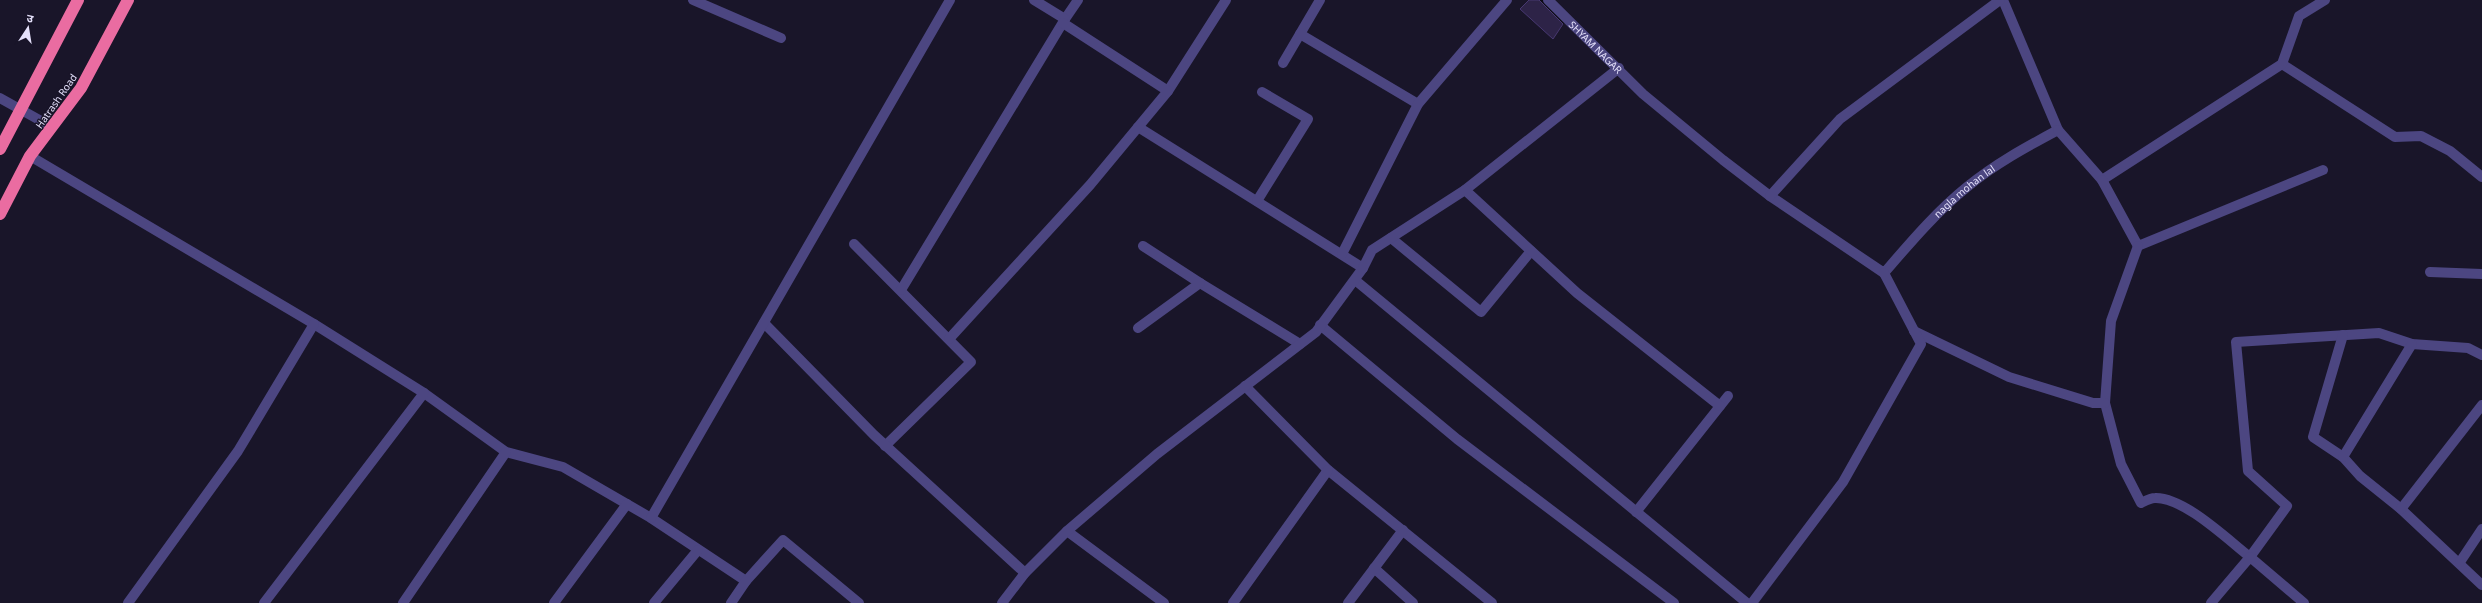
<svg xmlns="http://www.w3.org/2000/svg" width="2482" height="603" viewBox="0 0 2482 603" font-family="'Noto Sans','Noto Sans Devanagari',sans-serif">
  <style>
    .shadow { fill: #0007 }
    .building { fill: #2d2347; stroke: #473870 }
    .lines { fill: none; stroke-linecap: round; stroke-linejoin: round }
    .minor { stroke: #4c4681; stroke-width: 10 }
    .highway { stroke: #ea6ca1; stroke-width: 12 }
    .labels { text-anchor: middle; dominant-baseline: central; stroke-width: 3; stroke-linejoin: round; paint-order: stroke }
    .street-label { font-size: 10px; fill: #e5e1fb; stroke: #191529 }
  </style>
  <rect width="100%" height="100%" fill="#191529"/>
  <path class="shadow" d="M1530,0H1552L1569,17L1553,38Z"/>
  <path class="building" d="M1529,0H1539L1563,24L1553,39L1520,9Z"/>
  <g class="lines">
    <g class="minor">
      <path d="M693,0L781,38"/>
      <path id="s1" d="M1548,0L1643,94L1723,160L1770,196L1884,273C1910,243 1936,212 1967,187C1995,164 2026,147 2058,130L2003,0"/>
      <path d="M1065,19L1078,0"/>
      <path d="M1300,34L1418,104"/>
      <path d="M1283,63L1320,0"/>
      <path d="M2282,64L2395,137L2421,136L2450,151L2482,177"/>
      <path d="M1168,91L1226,0"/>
      <path d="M0,98L52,127"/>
      <path d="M1138,127L1363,268"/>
      <path d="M2058,130L2102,180L2282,64L2299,16L2325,0"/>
      <path d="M30,156L314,324L424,393L506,452L563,467L651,518L746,581"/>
      <path d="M2102,180L2138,246L2323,170"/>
      <path d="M1465,190L1619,68"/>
      <path d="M1770,196L1840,119L2000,0"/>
      <path d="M1257,201L1308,119L1262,92"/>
      <path d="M1391,238L1481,312L1531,251"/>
      <path d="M854,244L971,362L885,446"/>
      <path d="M2138,246L2111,321L2105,403L2121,464L2141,503C2145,501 2150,498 2155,498C2184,497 2228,540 2250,557L2287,506L2248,471L2236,342L2379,333L2412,344L2468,348L2482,355"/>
      <path d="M1342,254L1418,104L1507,0"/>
      <path d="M2430,272L2482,274"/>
      <path d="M1355,280L1747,603"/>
      <path d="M1200,283L1300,344"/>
      <path d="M901,290L1065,19L1034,0"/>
      <path d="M764,323L874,435L1025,573"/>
      <path d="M1320,325L1457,439L1674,603"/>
      <path d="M1138,328L1200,283L1143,246"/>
      <path d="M1914,331L2009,377L2093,403H2105"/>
      <path d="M2343,335L2313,437L2343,457L2360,476L2401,509L2482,585"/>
      <path d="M949,339L1090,185L1168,91L1063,23"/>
      <path d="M1245,386L1328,470L1492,603"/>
      <path d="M2343,457L2412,344"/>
      <path d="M2401,509L2482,405"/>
      <path d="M1636,512L1728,396"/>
      <path d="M651,518L950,0"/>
      <path d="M1067,531L1164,603"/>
      <path d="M2460,562L2482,529"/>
      <path d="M1374,568L1413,603"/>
      <path d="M128,603L238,451L314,324"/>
      <path d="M264,603L424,393"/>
      <path d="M403,603L506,452"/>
      <path d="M554,603L627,504"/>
      <path d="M654,603L698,550"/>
      <path d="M731,603L746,581L783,540L859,603"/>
      <path d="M1002,603L1025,573L1067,531L1157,454L1316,332L1363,268L1372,250L1465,190L1577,293L1720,406"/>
      <path d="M1233,603L1328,470"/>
      <path d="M1348,603L1403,530"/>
      <path d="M1752,603L1843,482L1921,344L1884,273"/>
      <path d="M2211,603L2250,557L2304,603"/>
    </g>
    <g class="highway">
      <path d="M0,149L78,0"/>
      <path d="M0,214L30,156L81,88L128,0"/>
    </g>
  </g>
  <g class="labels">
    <g class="street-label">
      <text stroke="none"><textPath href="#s1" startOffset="67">SHYAM NAGAR</textPath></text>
      <text transform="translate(56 101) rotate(-55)">Hatrash Road</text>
      <text stroke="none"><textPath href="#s1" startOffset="549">nagla mohan lal</textPath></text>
    </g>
  </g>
  <g transform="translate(28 28) rotate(12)" stroke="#191529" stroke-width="3" paint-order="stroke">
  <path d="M0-3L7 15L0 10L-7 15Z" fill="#e5e1fb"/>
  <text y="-6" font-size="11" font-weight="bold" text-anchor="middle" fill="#e5e1fb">उ</text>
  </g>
</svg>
